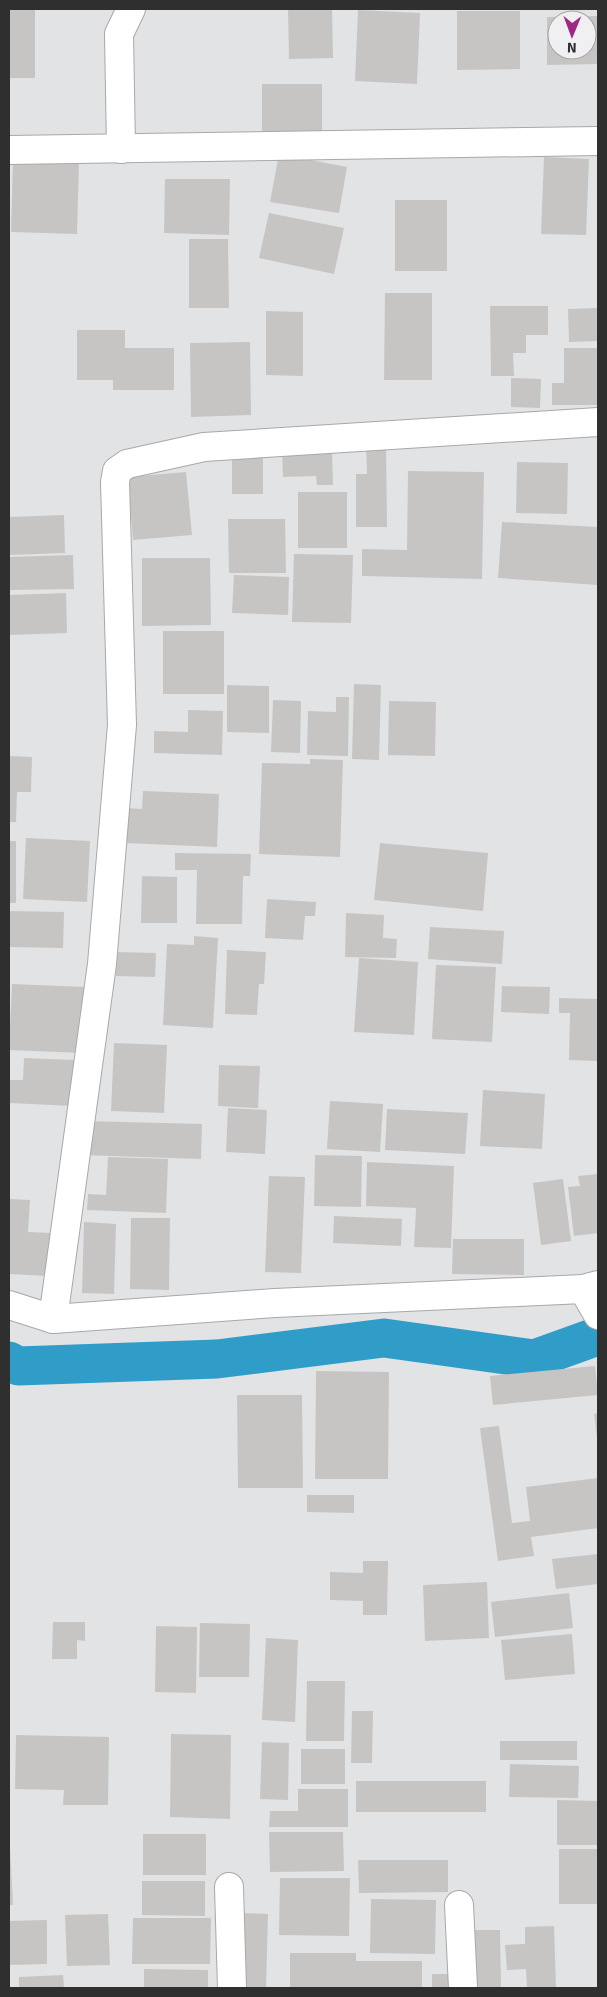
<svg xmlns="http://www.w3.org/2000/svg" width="607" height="1997" viewBox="0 0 607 1997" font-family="Signika,sans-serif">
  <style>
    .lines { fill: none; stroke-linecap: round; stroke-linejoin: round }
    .canal { stroke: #309dc8; stroke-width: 39 }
    .building { fill: #c7c5c4; fill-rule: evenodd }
    .minor-casing { stroke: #a8a8aa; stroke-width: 30 }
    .minor { stroke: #fff; stroke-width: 28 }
  </style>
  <rect width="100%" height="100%" fill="#e2e3e5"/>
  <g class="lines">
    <path class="canal" d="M9,1361L18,1366L217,1359L384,1338L534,1359L598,1336"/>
  </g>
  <g class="building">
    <rect x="9" y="9" width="26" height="69"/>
    <path d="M288,9H332L333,58L289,59Z"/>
    <path d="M358,10L420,13L417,84L355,81Z"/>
    <path d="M457,11H520V69L457,70Z"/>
    <path d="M598,16V64L547,65V17ZM557,20H587V50H557Z"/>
    <rect x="262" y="84" width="60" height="47"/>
    <path d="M279,154L347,167L339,213L270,202Z"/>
    <path d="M544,157L589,159L586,235L541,234Z"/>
    <path d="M13,159L79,161L77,234L11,232Z"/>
    <path d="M165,179H230L229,235L164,233Z"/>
    <rect x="395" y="200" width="52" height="71"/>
    <path d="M269,213L344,228L334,274L259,258Z"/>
    <path d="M189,239H228L229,308H189Z"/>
    <path d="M385,293H432V380H384Z"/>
    <path d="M490,306H548V335H526V353H513L514,376H491Z"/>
    <path d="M597,308L598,341L569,342L568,309Z"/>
    <path d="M266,311L303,312V376L266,375Z"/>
    <path d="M77,330H125V348H174V390H113V380H77Z"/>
    <path d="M250,342L251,415L191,417L190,343Z"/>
    <path d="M564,348H598V405H552V383H564Z"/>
    <path d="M511,378L541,379L540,408L511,407Z"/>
    <path d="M386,439L387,527H356V474H367L366,440Z"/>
    <path d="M332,449L333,485H317L316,476L283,477L282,450Z"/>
    <rect x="232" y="451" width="31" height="43"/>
    <path d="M517,462L568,463L567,514L516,513Z"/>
    <path d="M408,471L484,472L482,579L362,576V549L407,550Z"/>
    <path d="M186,472L192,535L133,540L128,477Z"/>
    <rect x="298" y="492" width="49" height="56"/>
    <path d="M64,515L65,553L9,555V517Z"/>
    <path d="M228,519H285L286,573H229Z"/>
    <path d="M502,522L598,527V585L498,578Z"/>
    <path d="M294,554L353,555L351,623L292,622Z"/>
    <path d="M73,555L74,589L9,590V557Z"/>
    <path d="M142,558H210L211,625L142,626Z"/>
    <path d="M234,575L289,577L288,615L232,613Z"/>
    <path d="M66,593L67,633L9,635V595Z"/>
    <rect x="163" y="631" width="61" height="63"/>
    <path d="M354,684L381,685L379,760L352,759Z"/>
    <path d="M227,685L269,686V733L227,732Z"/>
    <path d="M336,697H349L348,756L307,755L308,711L336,712Z"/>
    <path d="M273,700L301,701L300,753L271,752Z"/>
    <path d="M389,701L436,702L435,756L388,755Z"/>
    <path d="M188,710L223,711L222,755L154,753V731L188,732Z"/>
    <path d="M9,756L32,757L31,792H17L16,822H9Z"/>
    <path d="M310,759L343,760L340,857L259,854L262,763L310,764Z"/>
    <path d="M143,791L219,794L217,847L126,843L127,808L142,809Z"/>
    <path d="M26,838L90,841L87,902L23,899Z"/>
    <rect x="9" y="841" width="7" height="62"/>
    <path d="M380,843L488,853L483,911L374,900Z"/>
    <path d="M175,853L251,854L250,876H243L242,924H196L197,870H175Z"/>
    <path d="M142,876L177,877V923H141Z"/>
    <path d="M267,899L316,902L315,916H305L303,940L265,938Z"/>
    <path d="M9,911L64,912L63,948L9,947Z"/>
    <path d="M346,913L384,915L383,938L397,939L396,958L345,957Z"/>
    <path d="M430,927L504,931L502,964L428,959Z"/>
    <path d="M194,936L218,938L213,1028L163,1025L167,944L194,945Z"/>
    <path d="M227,950L266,952L264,984H259L257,1015L225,1014Z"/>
    <path d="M117,952L156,953L155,977L116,976Z"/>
    <path d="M359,958L418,962L414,1035L354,1032Z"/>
    <path d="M436,965L496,967L492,1042L432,1039Z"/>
    <path d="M12,984L85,987L82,1053L9,1050Z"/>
    <path d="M502,986L550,987L549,1014L501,1012Z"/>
    <path d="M559,998L598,999V1061L569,1060L570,1013H559Z"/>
    <path d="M114,1043L167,1045L164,1113L111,1111Z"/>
    <path d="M24,1058L74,1060L73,1106L9,1103V1080H23Z"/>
    <path d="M219,1065L260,1066L258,1108L218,1106Z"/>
    <path d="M483,1090L545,1094L542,1149L480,1146Z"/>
    <path d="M330,1101L383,1104L380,1152L327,1149Z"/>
    <path d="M228,1108L267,1110L265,1154L226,1152Z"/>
    <path d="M387,1109L468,1113L465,1154L385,1150Z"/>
    <path d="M83,1121L202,1124L201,1159L81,1155Z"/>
    <path d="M315,1155L362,1156L361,1207L314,1206Z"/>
    <path d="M108,1157L168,1159L166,1213L87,1210L88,1194L106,1195Z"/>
    <path d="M367,1162L454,1166L451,1248L414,1247L416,1208L366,1206Z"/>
    <path d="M598,1174V1233L574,1236L568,1187L580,1186L578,1176Z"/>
    <path d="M269,1176L305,1177L301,1273L265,1272Z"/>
    <path d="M563,1179L571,1241L541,1245L533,1183Z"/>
    <path d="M9,1199L30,1200L28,1232L50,1233L48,1276L9,1274Z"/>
    <path d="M334,1216L402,1219L401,1246L333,1243Z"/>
    <path d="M131,1218H170L169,1290L130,1289Z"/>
    <path d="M84,1222L116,1224L114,1294L82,1293Z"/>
    <path d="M453,1239H524V1275L452,1274Z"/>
    <path d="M595,1366L598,1395L493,1405L490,1376Z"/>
    <path d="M316,1371L389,1372L388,1479H315Z"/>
    <path d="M237,1395H302L303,1488H238Z"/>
    <path d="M598,1413V1437H597L594,1414Z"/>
    <path d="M499,1426L512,1523L530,1521L526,1487L598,1478V1528L531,1537L534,1556L498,1561L480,1428Z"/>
    <path d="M307,1495H354V1513L307,1512Z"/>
    <path d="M598,1554V1584L556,1589L552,1559Z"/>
    <path d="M363,1561H388L387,1615H363V1601L330,1600V1572L363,1573Z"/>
    <path d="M487,1582L489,1638L425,1641L423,1585Z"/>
    <path d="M569,1593L573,1628L495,1637L491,1602Z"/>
    <path d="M53,1622H85V1641L77,1640V1659H52Z"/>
    <path d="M200,1623L250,1624L249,1677H199Z"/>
    <path d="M156,1626L197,1627L196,1693L155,1692Z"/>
    <path d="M572,1634L575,1674L505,1680L501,1640Z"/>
    <path d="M266,1638L298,1640L295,1722L262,1720Z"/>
    <path d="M307,1681H345L344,1741H306Z"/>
    <path d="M352,1711H373L372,1763H351Z"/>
    <path d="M171,1734L231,1735L230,1819L170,1817Z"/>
    <path d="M16,1735L109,1737L108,1805H63L64,1790L15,1789Z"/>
    <rect x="500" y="1741" width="77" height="19"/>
    <path d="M262,1742L289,1743L288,1800L260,1799Z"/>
    <rect x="301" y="1749" width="44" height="35"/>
    <path d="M510,1764L579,1766L578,1798L509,1797Z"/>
    <rect x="356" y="1781" width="130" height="31"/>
    <path d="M298,1789H348V1827H269L270,1811H298Z"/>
    <path d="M557,1800L598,1801V1845H557Z"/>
    <path d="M269,1832H343L344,1871L270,1872Z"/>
    <rect x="143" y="1834" width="63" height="41"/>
    <path d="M9,1848H10L13,1905H9Z"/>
    <rect x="559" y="1849" width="39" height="55"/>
    <path d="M358,1860H448V1892L359,1893Z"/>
    <path d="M280,1878H350L349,1936L279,1935Z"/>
    <path d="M142,1881H205V1916L142,1915Z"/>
    <path d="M371,1899L436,1900L435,1954L370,1953Z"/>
    <path d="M239,1913L268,1914L266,1988H237Z"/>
    <path d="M108,1914L110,1965L67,1966L65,1915Z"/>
    <path d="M133,1918H211L210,1964H132Z"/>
    <path d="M47,1920V1964L9,1965V1921Z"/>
    <path d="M554,1926L556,1988H527L526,1969L507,1970L505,1945L525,1944V1927Z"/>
    <path d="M472,1930H500L501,1988H473Z"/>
    <path d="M290,1953H356V1961H422V1988H290Z"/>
    <path d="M144,1969L208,1970V1988H144Z"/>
    <path d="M432,1974H456L455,1988H432Z"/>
    <path d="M63,1975L64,1988H19V1977Z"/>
  </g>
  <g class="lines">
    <defs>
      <g id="minor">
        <path d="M121,149L119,34L131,9"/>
        <path d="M9,150L598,141"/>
        <path d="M583,1289L598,1315"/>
        <path d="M9,1305L53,1319L275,1303L583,1289L598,1285"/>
        <path d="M53,1319L102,964L122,725L115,482L117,471L127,464L204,447L598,422"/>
        <path d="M229,1887L232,1988"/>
        <path d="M459,1905L463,1988"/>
      </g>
    </defs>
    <use href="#minor" class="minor-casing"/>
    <use href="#minor" class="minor"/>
  </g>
  <rect width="607" height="1997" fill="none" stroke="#2f2f30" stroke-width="20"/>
  <g transform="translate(572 35) rotate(181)"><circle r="24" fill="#f0f0f2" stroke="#a3a3a4"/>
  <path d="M0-4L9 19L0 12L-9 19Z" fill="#9d2985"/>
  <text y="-8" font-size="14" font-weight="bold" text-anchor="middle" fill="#2f2f30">N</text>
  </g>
</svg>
